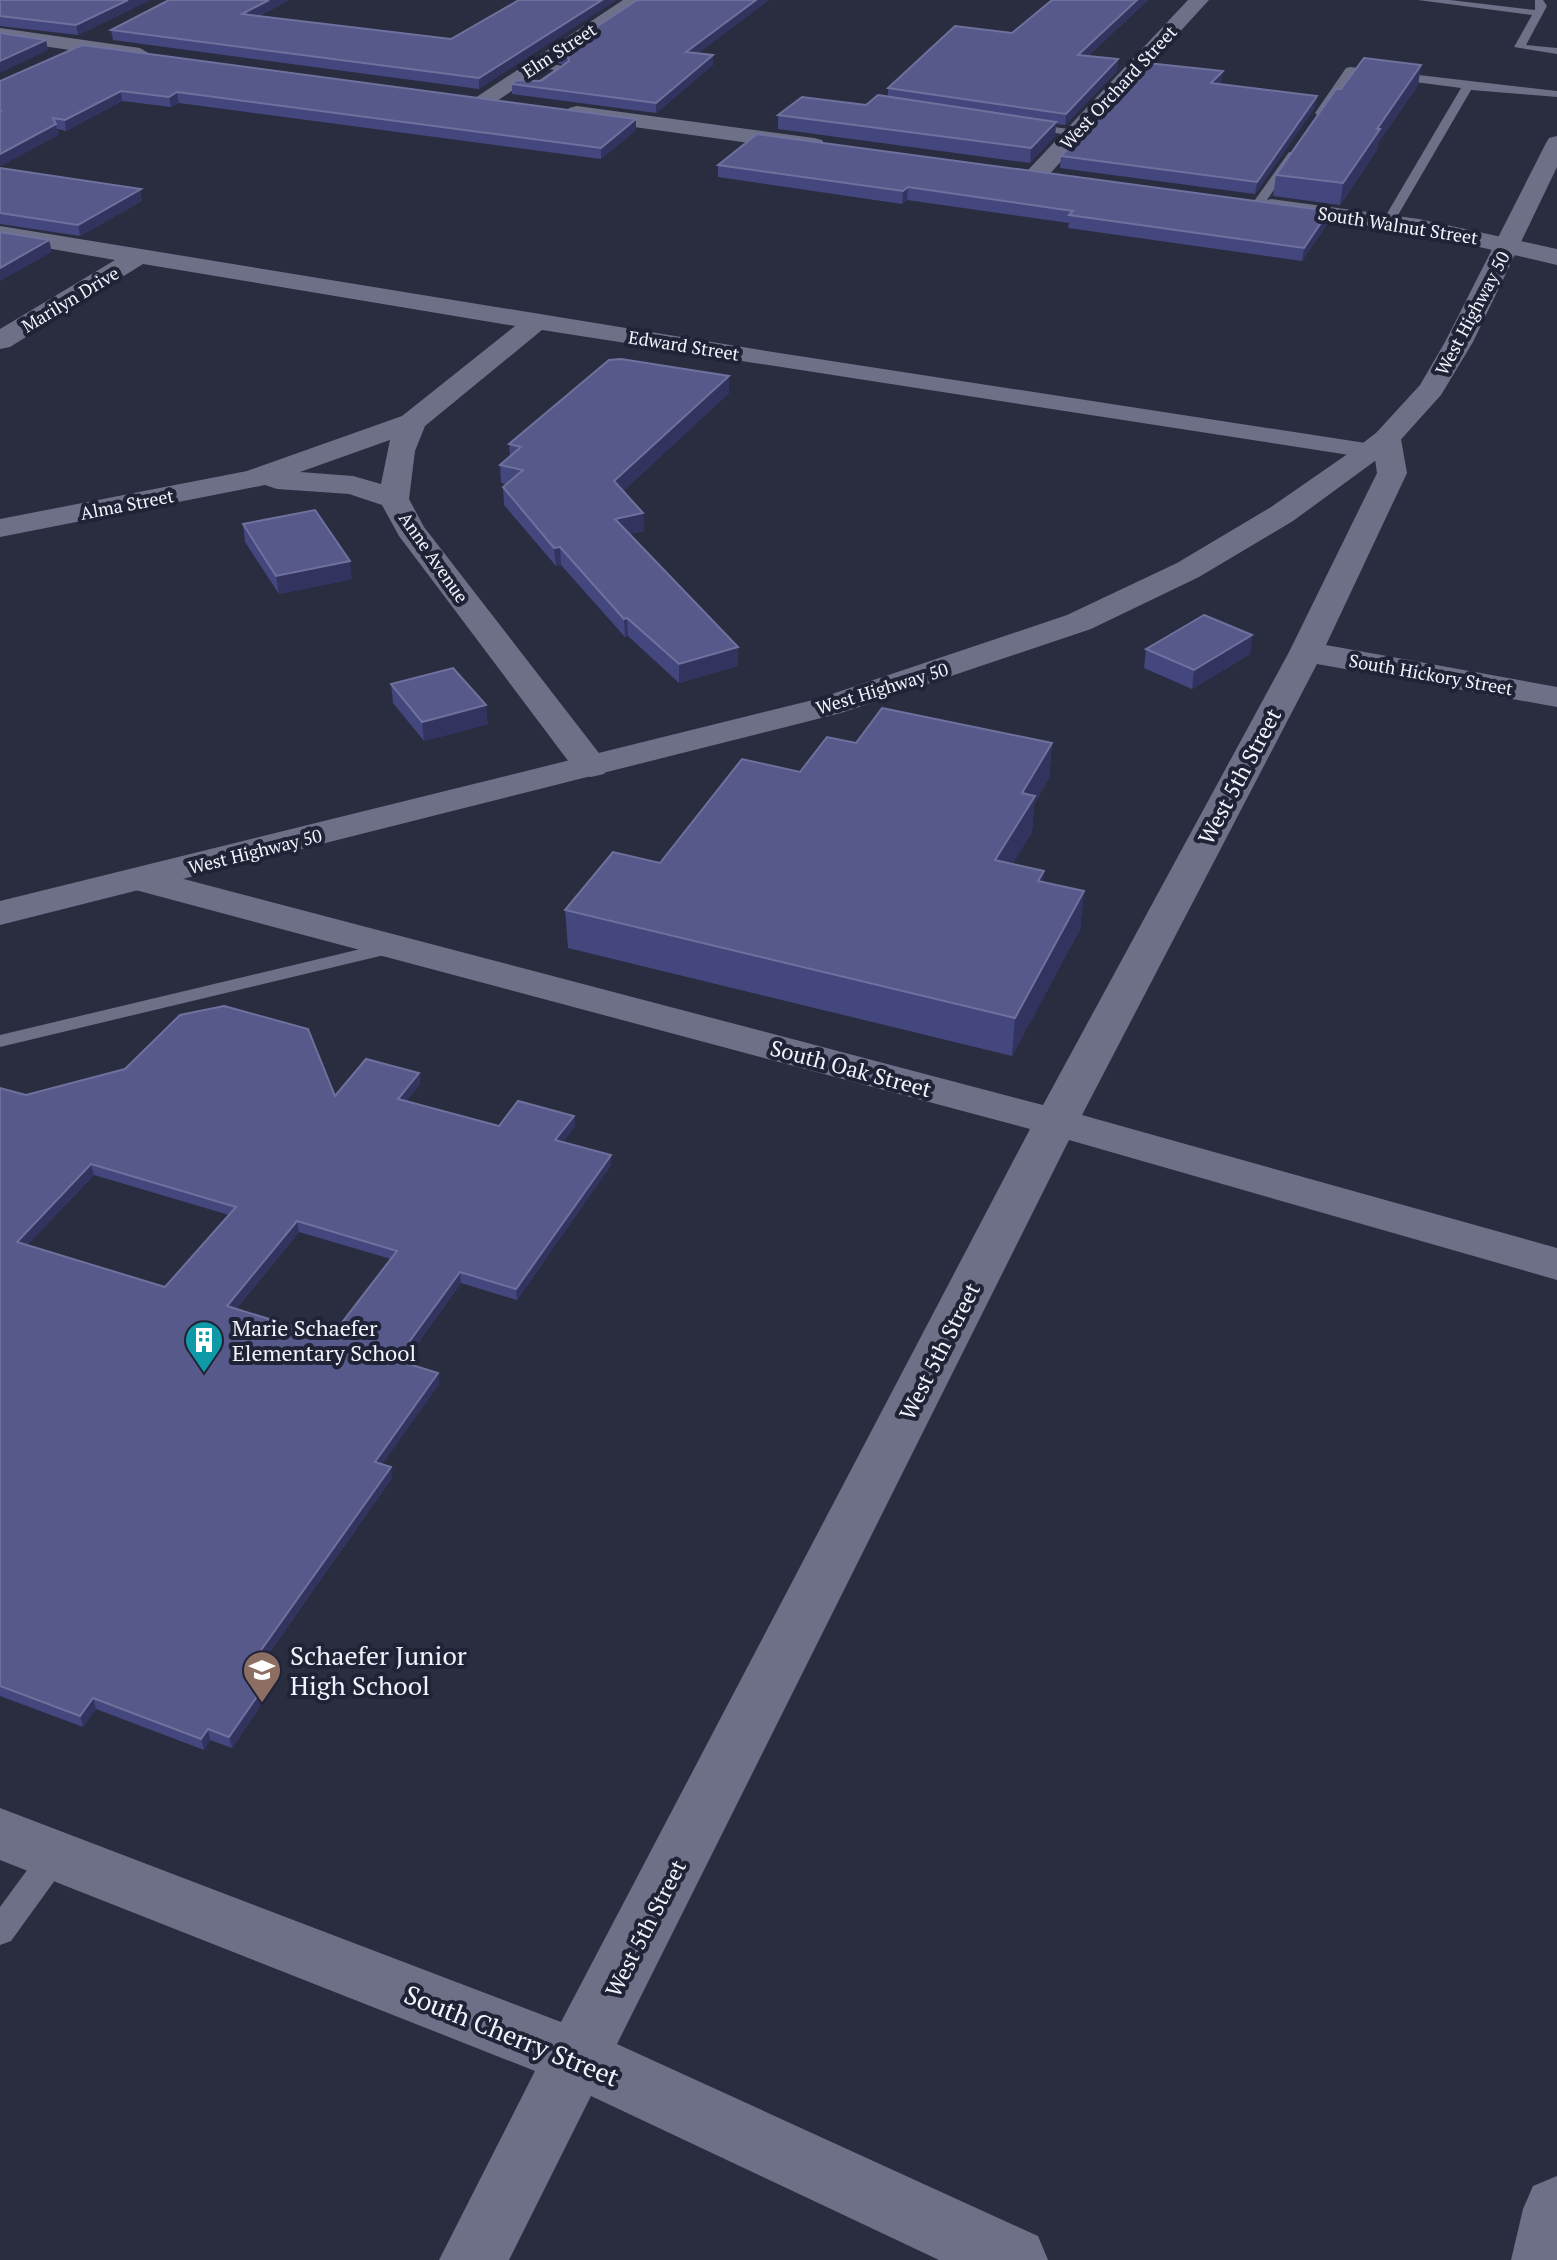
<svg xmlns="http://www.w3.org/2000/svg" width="1557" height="2260" viewBox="0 0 1557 2260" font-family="'PT Serif',serif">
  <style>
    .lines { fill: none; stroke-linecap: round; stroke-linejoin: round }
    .lane { fill: #6d7087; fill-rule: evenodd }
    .street { fill: #6d7087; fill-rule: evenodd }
    .secondary { fill: #6d7087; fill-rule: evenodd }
    .wall { fill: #44467e; fill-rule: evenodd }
    .shaded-wall { fill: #32345f }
    .building { fill: #57598b; stroke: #6f719d; stroke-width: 2; fill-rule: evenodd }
    .labels { text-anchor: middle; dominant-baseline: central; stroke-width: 8; stroke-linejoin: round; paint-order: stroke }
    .far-street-label { font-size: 18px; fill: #f1f3fd; stroke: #202236 }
    .street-label { font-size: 22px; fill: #f1f3fd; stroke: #202236 }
    .poi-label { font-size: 22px; fill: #f1f3fd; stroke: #202236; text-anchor: start }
    .near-poi-label { font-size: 26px; fill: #f1f3fd; stroke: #202236; text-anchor: start }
    .near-street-label { font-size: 26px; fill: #f1f3fd; stroke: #202236 }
  </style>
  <rect width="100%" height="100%" fill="#2a2c40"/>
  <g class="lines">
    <g class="lane">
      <path d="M1418,0H1450L1535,10V0H1543L1547,6L1526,45L1557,48V54L1514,47L1532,15Z"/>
      <path d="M538,61L567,67L568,69L546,85H538V81L554,70L534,66L533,64Z"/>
      <path d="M1350,67L1557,91V97L1471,90L1394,222L1388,226L1382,222L1461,88L1353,74L1325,115H1317L1315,113L1346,68Z"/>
      <path d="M1025,123L1076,130L1082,133L1076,136L1021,128L1019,126Z"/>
      <path d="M1289,152L1299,154L1262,207H1254L1252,204Z"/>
      <path d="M394,941L401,943L404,947L401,951L0,1047V1035Z"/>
      <path d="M55,1843L66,1847L70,1856L66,1865L11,1941L0,1945V1907L44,1847Z"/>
    </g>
    <g class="street">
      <path d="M623,0H646L491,105H475L472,100Z"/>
      <path d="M1188,0H1209L1045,179H1029L1025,174L1029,169Z"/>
      <path d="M0,28L140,48L150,54L140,60L0,40Z"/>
      <path d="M577,106L814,138L822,140L825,145L822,150L814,152L569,118L566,113L569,108Z"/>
      <path d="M1271,199L1419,219L1557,249V265L1419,233L1262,211L1259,206L1262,201Z"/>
      <path d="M0,226L773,352L1372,444L1376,433L1386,430L1396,433L1401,439L1407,473L1326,645L1557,687V707L1317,664L1082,1115L1557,1248V1280L1069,1140L617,2044L1038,2236L1048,2260H939L591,2096L509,2260H439L535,2071L0,1860V1808L561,2022L1030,1129L128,888L123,880L128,872L142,868L1043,1105L1289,652L1377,473L1375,459L542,330L425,426L415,451L409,499L424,527L609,766L604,774L591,777L578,774L399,536L382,505L349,494L277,489L265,485L0,537V519L247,471L402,416L515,326L143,264L10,347L0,349V329L115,260L0,240ZM390,440L381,484L353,476L300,472Z"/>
      <path d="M1557,2176V2260H1511L1523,2209L1533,2186Z"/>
    </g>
    <path class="secondary" d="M1557,136V167L1473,342L1441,395L1396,445L1379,458L1293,521L1199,577L1091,629L841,713L0,925V901L817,699L1067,615L1177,563L1271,507L1359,446L1376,433L1420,385L1445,342L1546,143L1549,138Z"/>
  </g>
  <g class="wall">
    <path d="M0,0H150L78,35L0,26Z"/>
    <path d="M169,0H289L259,16L451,39L519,0L479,89L113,40L111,30Z"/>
    <path d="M637,0H769L698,53L713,65L656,113L512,94V84L541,81L564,65L558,63L557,53Z"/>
    <path d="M1052,0H1148L1088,56L1118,59L1117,71L1065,125L1056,124L1055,136L1030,163L778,129V115L866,105L888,96V88L1012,33Z"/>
    <path d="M82,45L636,130L601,159L179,103L171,107L122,101L66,131L57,129L58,135L0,166V81Z"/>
    <path d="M1421,65L1418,85L1378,143L1377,150L1340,205L1273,196L1276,175L1341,89Z"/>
    <path d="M1221,83L1219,84L1315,107L1255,194L1060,168L1061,156Z"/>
    <path d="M718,165L1327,224L1302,261L1068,228L1069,223L907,200L902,204L718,177Z"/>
    <path d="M0,168L142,201L80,236L0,224Z"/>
    <path d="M729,376V393L623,491L643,513L644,531L629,534L738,666L679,683L628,636L625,637L561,565L556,566L504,505L503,487L507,484L501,483L500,465L510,456L509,444Z"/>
    <path d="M243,524L352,579L279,594L245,542Z"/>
    <path d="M1252,635L1250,654L1192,689L1144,668L1146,649Z"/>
    <path d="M391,684L488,724L424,741L393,703Z"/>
    <path d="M856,743H1052L1049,778L1034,804L1032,832L1012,864L1044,882L1084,891L1080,929L1012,1056L568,948L565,910L660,863Z"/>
    <path d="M419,1073L420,1084L406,1101L499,1126L574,1116L575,1126L563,1142L611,1165L517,1300L461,1283L404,1362L438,1373L439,1384L382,1464L392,1478L257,1670L272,1675L274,1686L232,1748L210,1740L204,1750L96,1709L83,1727L0,1696V1088L26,1095L335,1096ZM94,1175L229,1215L165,1287L27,1245ZM299,1232L391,1259L330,1338L236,1309Z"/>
  </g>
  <g class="shaded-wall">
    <path d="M128,0H150L78,35L76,25Z"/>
    <path d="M269,0H289L244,23L242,14Z"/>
    <path d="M602,0H617L479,89V78Z"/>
    <path d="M756,0H769L686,62V52Z"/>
    <path d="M1137,0H1148L1077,66L1078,55Z"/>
    <path d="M46,40L48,50L0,73V61Z"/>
    <path d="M713,55V65L656,113V103Z"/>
    <path d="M1118,59L1117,71L1065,125L1066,114Z"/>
    <path d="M1421,65L1418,85L1378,143L1377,150L1340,205L1343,183L1377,129Z"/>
    <path d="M1223,71L1221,83L1209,95L1211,83Z"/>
    <path d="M121,91L122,101L66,131L65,120Z"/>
    <path d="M177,92L179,103L171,107L169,97Z"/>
    <path d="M1317,96L1315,107L1255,194L1257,182Z"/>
    <path d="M636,119V130L601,159V148Z"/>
    <path d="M1056,122L1055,136L1030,163L1031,148Z"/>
    <path d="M56,124L58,135L0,166V154Z"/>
    <path d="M908,187L907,200L902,204L903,191Z"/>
    <path d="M141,189L142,201L80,236L78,225Z"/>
    <path d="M1329,211L1327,224L1302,261L1304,248Z"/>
    <path d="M49,240L52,252L0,281V268Z"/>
    <path d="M729,376V393L615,499L614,481Z"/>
    <path d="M643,513L644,531L616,537L615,519Z"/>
    <path d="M560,547L561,565L556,566L554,548Z"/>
    <path d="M350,561L352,579L279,594L276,576Z"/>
    <path d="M627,618L628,636L625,637L624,619Z"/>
    <path d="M1252,635L1250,654L1192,689L1194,670Z"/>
    <path d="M738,647V666L679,683V664Z"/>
    <path d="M486,705L488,724L424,741L422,722Z"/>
    <path d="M1052,743L1049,778L1034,804L1032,832L993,897L995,860L1022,793Z"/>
    <path d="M1044,871L1041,908L1038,881Z"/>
    <path d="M1084,891L1080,929L1012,1056L1015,1018Z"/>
    <path d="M419,1073L420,1084L400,1109L398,1099Z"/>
    <path d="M574,1116L575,1126L556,1151L555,1140Z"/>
    <path d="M611,1155V1165L517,1300L516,1289Z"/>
    <path d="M91,1164L94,1175L20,1253L17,1242Z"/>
    <path d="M297,1221L299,1232L229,1317L227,1306Z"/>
    <path d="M460,1272L461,1283L397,1371L396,1360Z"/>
    <path d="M438,1373L439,1384L376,1473L375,1462Z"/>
    <path d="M391,1467L392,1478L251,1678L249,1667Z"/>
    <path d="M272,1675L274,1686L232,1748L229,1737Z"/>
    <path d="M93,1698L96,1709L83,1727L80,1716Z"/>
    <path d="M208,1729L210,1740L204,1750L201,1739Z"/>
  </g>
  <g class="building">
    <path d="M0,0H128L76,25L0,16Z"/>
    <path d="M169,0H269L242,14L451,39L519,0H602L479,78L111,30Z"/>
    <path d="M637,0H756L686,52L713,55L656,103L512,84L516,80L541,81L569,61L568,56L557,53Z"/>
    <path d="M1052,0H1137L1078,55L1118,59L1066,114L888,88L955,26L1012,33Z"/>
    <path d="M0,33L46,40L0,61Z"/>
    <path d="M82,45L636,119L601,148L177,92L169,97L121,91L65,120L53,118L56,124L0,154V112L1,111H0V81Z"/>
    <path d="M1364,58L1421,65L1377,129H1380L1343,183L1276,175L1336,89H1341Z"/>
    <path d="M1147,63L1223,71L1211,83L1317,96L1257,182L1061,156Z"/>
    <path d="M878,95L1056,122L1031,148L778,115L802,97L866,105Z"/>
    <path d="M757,134L1329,211L1304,248L1069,215L1073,211L908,187L903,191L718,165Z"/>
    <path d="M0,168L141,189L78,225L0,213Z"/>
    <path d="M0,232L49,240L0,268Z"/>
    <path d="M621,359L729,376L614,481L643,513L615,519L738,647L679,664L627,618L624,619L560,547L554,548L503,487L523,470L500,465L521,447L509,444L609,360Z"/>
    <path d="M315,510L350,561L276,576L243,524Z"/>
    <path d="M1204,615L1252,635L1194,670L1146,649Z"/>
    <path d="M453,668L486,705L422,722L391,684Z"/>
    <path d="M882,708L1052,743L1022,793L1035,796L995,860L1044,871L1038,881L1084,891L1015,1018L565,910L613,852L660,863L742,759L800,772L827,737L856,743Z"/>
    <path d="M224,1006L308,1029L335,1096L366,1059L419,1073L398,1099L499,1126L518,1101L574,1116L555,1140L611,1155L516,1289L460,1272L396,1360L438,1373L375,1462L391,1467L249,1667L272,1675L229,1737L208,1729L201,1739L93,1698L80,1716L0,1686V1088L26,1095L125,1069L180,1015ZM91,1164L236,1207L165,1287L17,1242ZM297,1221L397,1251L330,1338L227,1306Z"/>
  </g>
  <defs>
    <symbol id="building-pin" viewBox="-11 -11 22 30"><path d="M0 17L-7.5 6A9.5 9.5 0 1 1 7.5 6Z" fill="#0f9aa8" stroke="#202236"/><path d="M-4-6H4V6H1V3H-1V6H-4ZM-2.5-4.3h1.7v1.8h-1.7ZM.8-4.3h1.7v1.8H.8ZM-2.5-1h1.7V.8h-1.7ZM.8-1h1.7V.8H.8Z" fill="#fff"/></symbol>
    <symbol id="school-pin" viewBox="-11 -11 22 30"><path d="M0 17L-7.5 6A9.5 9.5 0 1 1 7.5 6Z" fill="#8d6e63" stroke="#202236"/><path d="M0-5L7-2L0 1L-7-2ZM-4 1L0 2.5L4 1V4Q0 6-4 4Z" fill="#fff"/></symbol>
  </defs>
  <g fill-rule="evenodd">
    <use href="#building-pin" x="182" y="1318" width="44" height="60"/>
    <use href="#school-pin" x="240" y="1648" width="44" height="60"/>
  </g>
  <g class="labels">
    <g class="far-street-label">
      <text transform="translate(559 50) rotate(-33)">Elm Street</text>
      <text transform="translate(1118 87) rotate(-47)">West Orchard Street</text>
      <text transform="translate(1398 225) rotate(9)">South Walnut Street</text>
      <text transform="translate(70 299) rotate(-31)">Marilyn Drive</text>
      <text transform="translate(1472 313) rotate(-62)">West Highway 50</text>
      <text transform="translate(684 345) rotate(9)">Edward Street</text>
      <text transform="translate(127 504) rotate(-11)">Alma Street</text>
      <text transform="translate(434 557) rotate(55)">Anne Avenue</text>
      <text transform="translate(1431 674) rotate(10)">South Hickory Street</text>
      <text transform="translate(882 688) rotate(-17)">West Highway 50</text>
      <text transform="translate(255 851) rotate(-14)">West Highway 50</text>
    </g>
    <g class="street-label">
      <text transform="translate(1239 776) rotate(-62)">West 5th Street</text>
      <text transform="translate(851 1068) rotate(15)">South Oak Street</text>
      <text transform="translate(939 1351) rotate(-63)">West 5th Street</text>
      <text transform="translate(645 1928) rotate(-63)">West 5th Street</text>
    </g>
    <g class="poi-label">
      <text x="232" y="1327">Marie Schaefer<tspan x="232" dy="25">Elementary School</tspan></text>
    </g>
    <g class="near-poi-label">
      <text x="290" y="1655">Schaefer Junior<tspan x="290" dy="30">High School</tspan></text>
    </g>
    <g class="near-street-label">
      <text transform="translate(512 2035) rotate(22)">South Cherry Street</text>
    </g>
  </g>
</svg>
